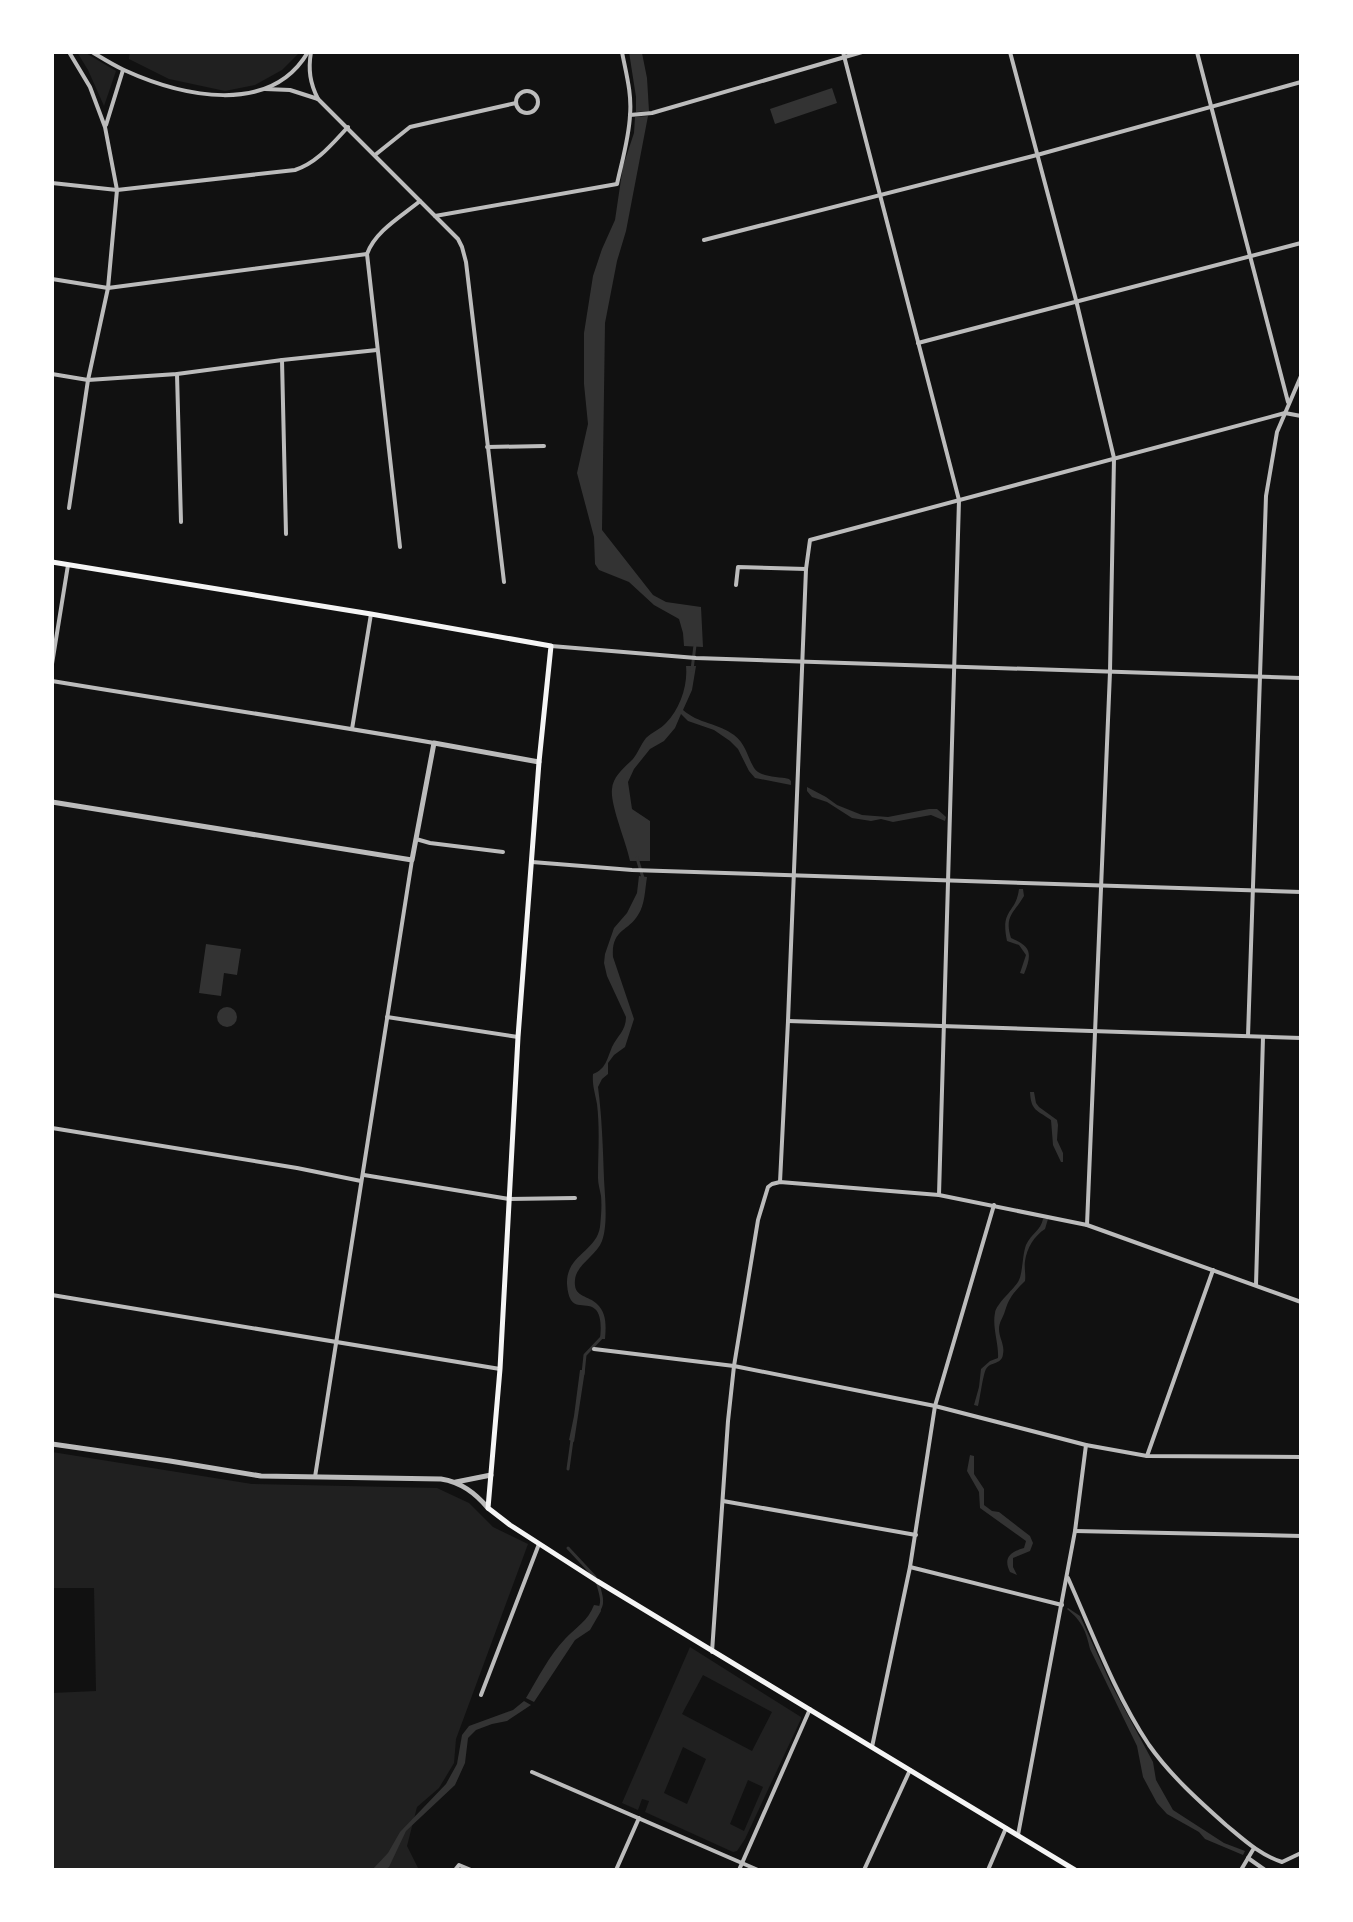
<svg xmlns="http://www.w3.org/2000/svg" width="1353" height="1922" viewBox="0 0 1353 1922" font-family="'Sofia Sans Condensed',sans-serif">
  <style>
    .green { fill: #202020; fill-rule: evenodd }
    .water { fill: #333 }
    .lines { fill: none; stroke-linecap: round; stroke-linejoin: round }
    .stream { stroke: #333; stroke-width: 3 }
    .minor { stroke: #bcbcbc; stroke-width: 4 }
    .tertiary { stroke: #bcbcbc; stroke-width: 5 }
    .secondary { stroke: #f5f5f5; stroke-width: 5 }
  </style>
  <rect width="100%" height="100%" fill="#111"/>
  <g class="green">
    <path d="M77,52H84L116,71L104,106L88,70Z"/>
    <path d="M130,52H300L282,70L255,85L225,91L169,79L129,59Z"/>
    <path d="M52,1452L252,1484L437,1488L469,1503L493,1527L528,1544L456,1739L454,1763L439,1788L417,1807L407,1846L419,1870H52V1693L96,1691L94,1588H52Z"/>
    <path d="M690,1647L801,1717V1719L745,1839L737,1851L733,1852L645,1812L649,1801L642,1799L638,1810L622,1803ZM703,1675L772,1712L752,1751L682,1714ZM683,1747L706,1759L687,1804L664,1793ZM748,1780L763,1787L744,1831L730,1824Z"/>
  </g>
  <g class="water">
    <path d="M629,52L642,53L647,78L649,111L636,112V97Z"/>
    <path d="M832,88L837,103L775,124L770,109Z"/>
    <path d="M648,116L626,231L617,261L605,323L602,530L653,595L666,602L701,607L703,647L684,646L683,633L679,619L654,605L629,582L599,570L595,564L594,537L577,473L588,424L584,384V333L593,276L602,249L615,220L623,166L634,133L635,117Z"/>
    <path d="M686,666H696L692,690L683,710C699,724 718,723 734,735C748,745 749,766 758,772C765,777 780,777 789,779L791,781V785L755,778L749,771L738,749L730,741L714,730L688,721L681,714L675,728L664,741L650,749L634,769L628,782L632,809L650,821V861H630C626,841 610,805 612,789C613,776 625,767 633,759C638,753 641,744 646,738C652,732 661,729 666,723C680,709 688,685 686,666Z"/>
    <path d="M807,787L826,797L837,805L862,815L888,817L929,809H937L946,817L945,821L931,815L893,822L881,819L871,821L852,818L827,802L812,797L807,791Z"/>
    <path d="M639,876L647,877C645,889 645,905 638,915C628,932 611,929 613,957L634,1019L625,1047L614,1055L608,1063V1074L602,1079L598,1087C602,1118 603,1149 604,1179C605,1197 608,1225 602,1241C596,1256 576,1265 575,1280C573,1298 588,1295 597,1304C607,1313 606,1327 605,1339H600C601,1330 602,1315 595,1309C585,1300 569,1315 567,1284C566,1255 596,1252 600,1227C601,1217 602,1206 601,1196C600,1190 598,1184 598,1178C598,1153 600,1129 597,1104C595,1093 592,1085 593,1074C606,1069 607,1059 612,1047C617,1036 626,1031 626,1017L607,976L604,963L605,954L614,928L627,913L637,893Z"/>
    <path d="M1019,889H1023L1024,896C1014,913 1004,916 1011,938C1032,947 1032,954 1024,974L1020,973L1026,955L1019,945L1007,941C1000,908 1016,914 1019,889Z"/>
    <path d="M206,944L241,949L237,975L224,973L221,996L199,993Z"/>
    <circle cx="227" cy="1017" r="10"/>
    <path d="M1030,1092H1034L1036,1103L1039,1107L1057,1120L1058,1125L1057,1140L1063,1153V1162H1061L1053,1145L1051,1120C1037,1110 1031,1111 1030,1092Z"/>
    <path d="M1043,1219H1048L1045,1229C1034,1236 1027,1248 1025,1261C1024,1267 1026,1275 1025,1281C1015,1291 1009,1297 1005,1311C1003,1318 999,1322 999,1329C999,1338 1005,1345 1003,1354C1002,1365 991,1361 986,1369C983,1374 980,1399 978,1406L974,1405L979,1387L981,1369L990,1361L998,1358C999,1344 992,1327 995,1313C996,1304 1012,1291 1018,1282C1023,1274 1022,1256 1026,1245C1031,1234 1041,1230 1043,1219Z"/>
    <path d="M580,1370H585L574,1442L569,1440L574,1416Z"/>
    <path d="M970,1455L974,1456V1474L984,1489V1505L992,1511L999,1512L1030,1536L1033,1543L1030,1551L1013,1558V1567L1017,1575L1010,1572C1003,1558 1010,1552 1024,1548L1026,1541L980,1508L979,1492L967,1471Z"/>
    <path d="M594,1605L600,1606L601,1611L590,1630L575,1640L534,1702L526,1698C538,1678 549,1656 565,1639C576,1627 588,1621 594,1605Z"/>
    <path d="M1068,1608L1080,1616L1111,1684L1153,1762L1156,1780L1173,1810L1224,1843L1245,1851L1243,1855L1205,1839L1199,1832L1167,1814L1157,1803L1143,1777L1137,1746L1090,1649C1086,1631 1082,1621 1067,1609Z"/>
    <path d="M524,1701L531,1705L507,1721L492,1724L476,1730L468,1738L465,1763L455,1785L406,1831L389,1867L384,1870H372L388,1853L400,1832L446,1784L457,1764L462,1735L469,1726L513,1710Z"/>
  </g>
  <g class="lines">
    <g class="stream">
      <path d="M692,670L695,645"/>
      <path d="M637,858L643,878"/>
      <path d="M583,1374L585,1355L603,1336"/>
      <path d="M568,1469L572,1440"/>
      <path d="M568,1548L595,1577"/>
      <path d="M598,1584C600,1593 605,1603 598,1611"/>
    </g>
    <g class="minor">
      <path d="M92,52C102,58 113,65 124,70C181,96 270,117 308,52"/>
      <path d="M311,52C308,70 310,83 318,99"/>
      <path d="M843,52L959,500L939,1195"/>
      <path d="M1010,52L1076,300L1114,458L1110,672L1087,1225"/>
      <path d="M1197,52L1288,402"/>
      <path d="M265,89L290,90L318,99L458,239L462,247L466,262L504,582"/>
      <circle cx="527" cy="102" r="11"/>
      <path d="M630,115L652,113L862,52"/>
      <path d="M106,125L123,70"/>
      <path d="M375,155L410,127L516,103"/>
      <path d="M52,183L117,190L295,170C317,163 332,144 348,127"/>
      <path d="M435,216L617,184C622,161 629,138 630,115C632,94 626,73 622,52"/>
      <path d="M704,240L1037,155L1301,82"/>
      <path d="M367,254L400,547"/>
      <path d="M52,279L108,288L367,254C375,231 402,216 420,201"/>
      <path d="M918,343L1301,243"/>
      <path d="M282,360L286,534"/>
      <path d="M52,374L88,380L177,374L282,360L377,350"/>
      <path d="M177,374L181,522"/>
      <path d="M487,447L544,446"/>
      <path d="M69,508L88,380L108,288L117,190L105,127L90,87L69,52"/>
      <path d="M736,585L738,567L806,569"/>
      <path d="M551,646L696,658L1301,678"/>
      <path d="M52,664L68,565"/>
      <path d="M52,681C179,702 307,721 434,743"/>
      <path d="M352,729L371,614"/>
      <path d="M416,839L430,843L503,852"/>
      <path d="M532,862L632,870L1301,892"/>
      <path d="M387,1017L518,1037"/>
      <path d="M788,1021L1301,1038"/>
      <path d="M1248,1036L1266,496L1277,432L1301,376"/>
      <path d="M52,1128L297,1168L361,1181"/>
      <path d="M364,1175L509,1199L575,1198"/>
      <path d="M780,1182L788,1021L806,569L810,540L1285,413L1301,416"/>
      <path d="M1256,1285L1263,1037"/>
      <path d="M52,1295L500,1369"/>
      <path d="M594,1349L734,1366L935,1406L1086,1445L1147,1456L1301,1457"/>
      <path d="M1147,1456L1213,1270"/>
      <path d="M315,1477L412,860"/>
      <path d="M723,1501L916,1535"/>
      <path d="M1075,1531L1301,1536"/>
      <path d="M910,1567L1062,1605"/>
      <path d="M1068,1578C1093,1634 1115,1694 1149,1745C1170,1775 1199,1801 1226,1825C1244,1840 1260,1855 1282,1862L1301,1853"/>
      <path d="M712,1652L728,1421L734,1366L758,1220L768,1187L772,1184L780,1182L939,1195L1087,1225L1301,1302"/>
      <path d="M481,1695L539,1544"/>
      <path d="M872,1747L910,1567L935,1406L994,1205"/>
      <path d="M532,1772L758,1870"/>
      <path d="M1018,1835L1075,1531L1086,1445"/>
      <path d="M1248,1858L1265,1870"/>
      <path d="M455,1870L459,1865L471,1870"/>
      <path d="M616,1870L639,1818"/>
      <path d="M739,1870L810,1709"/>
      <path d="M864,1870L910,1770"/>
      <path d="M988,1870L1006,1828"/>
      <path d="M1241,1870L1254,1848"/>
    </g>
    <g class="tertiary">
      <path d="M52,802L412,860L434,743L539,762"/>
      <path d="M52,1444L170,1461L261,1476L441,1479C461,1482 475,1493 488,1508"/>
      <path d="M456,1482L491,1475"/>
    </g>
    <path class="secondary" d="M52,562L371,614L551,646L539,762L518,1037L500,1369L488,1508L510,1525L597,1581L1075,1870"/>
  </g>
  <rect width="1353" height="1922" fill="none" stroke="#ffffff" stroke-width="108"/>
</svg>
